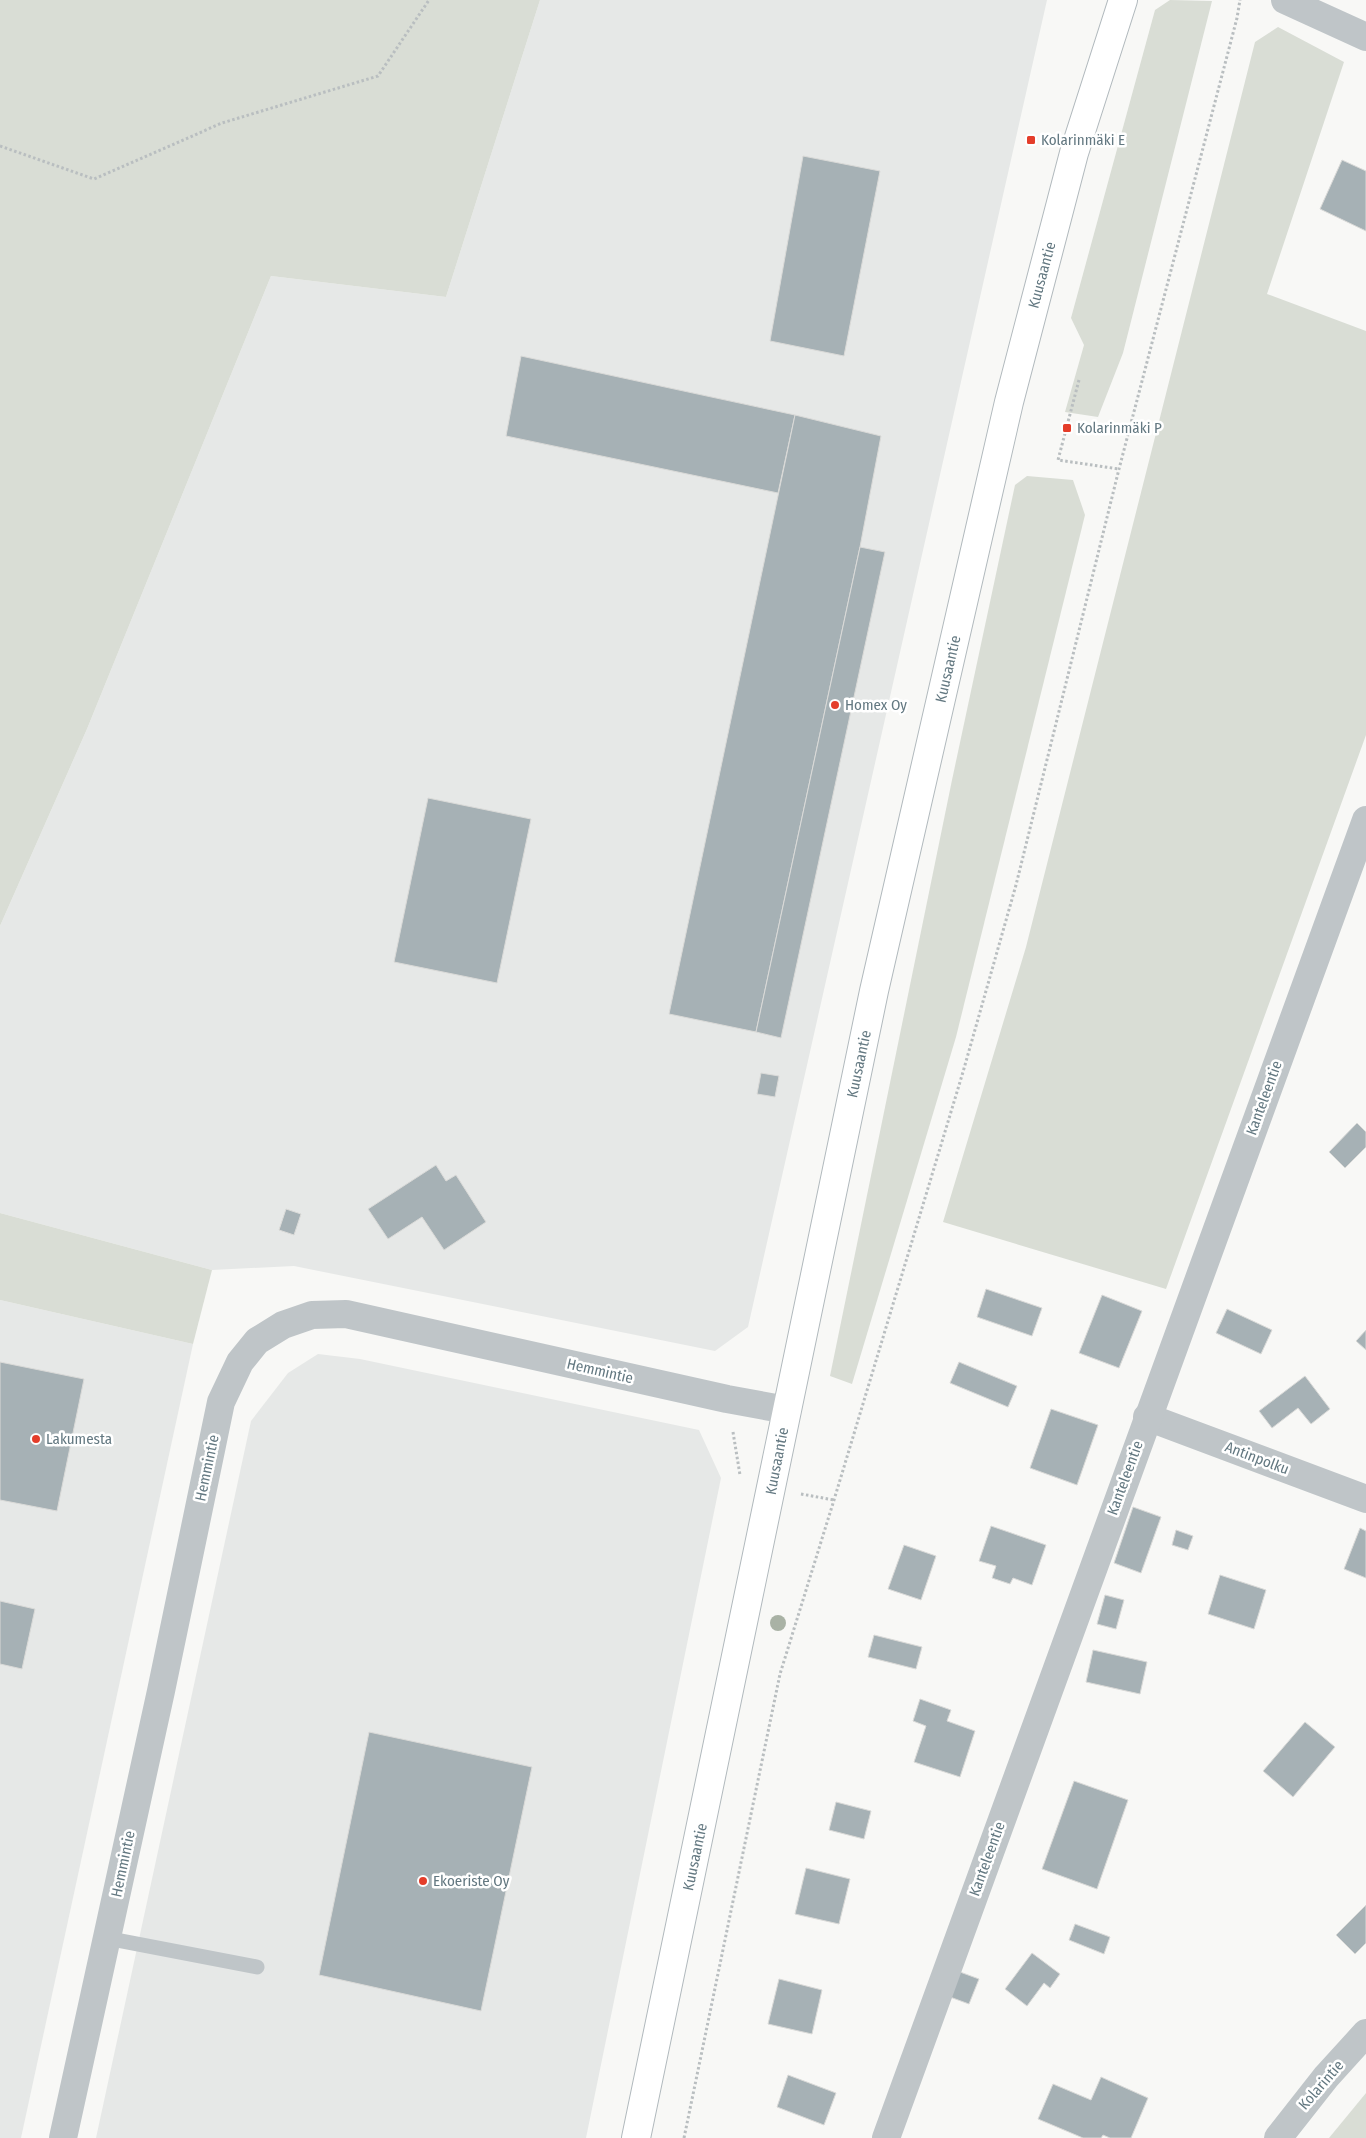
<svg xmlns="http://www.w3.org/2000/svg" width="1366" height="2138" viewBox="0 0 1366 2138" font-family="'Fira Sans Condensed',sans-serif">
  <style>
    .built { fill: #e6e8e7 }
    .green { fill: #d9ddd5 }
    .building { fill: #a6b1b5; stroke: #dadad8 }
    .lines { fill: none; stroke-linecap: round; stroke-linejoin: round }
    .secondary-casing { stroke: #b1b9bd; stroke-width: 30 }
    .path { stroke: #b9bec0; stroke-width: 3; stroke-dasharray: 2.5 2.5; stroke-linecap: butt }
    .service { stroke: #bfc5c8; stroke-width: 15 }
    .minor { stroke: #bfc5c8; stroke-width: 28 }
    .secondary { stroke: #fff; stroke-width: 28 }
    .tree { fill: #a9b2a5 }
    .poi-dot { fill: #e43d2a; stroke: #fff; stroke-width: 2 }
    .labels { text-anchor: middle; dominant-baseline: central; stroke-width: 5; stroke-linejoin: round; paint-order: stroke }
    .poi-label { font-size: 15px; fill: #637881; stroke: #fff; text-anchor: start }
    .street-label { font-size: 15px; fill: #637881; stroke: #fff }
  </style>
  <rect width="100%" height="100%" fill="#f8f8f6"/>
  <g class="built">
    <path d="M540,0H1047L748,1327L715,1351L294,1266L212,1270L0,1213V926L87,729L271,276L446,297Z"/>
    <path d="M0,1300L193,1344L21,2138H0Z"/>
    <path d="M318,1354L360,1359L699,1430L721,1478L586,2138H96L251,1421L288,1373Z"/>
  </g>
  <g class="green">
    <path d="M0,0H540L446,297L271,276L87,729L0,926Z"/>
    <path d="M1170,0L1212,1L1123,353L1098,417L1065,412L1084,345L1071,318L1155,10Z"/>
    <path d="M1278,27L1344,62L1267,294L1366,331V735L1166,1289L943,1222L1026,947L1255,42Z"/>
    <path d="M1027,476L1073,480L1085,515L956,1037L852,1384L830,1376L952,780L1015,485Z"/>
    <path d="M0,1213L212,1270L193,1344L0,1300Z"/>
    <path d="M1366,2093V2138H1329Z"/>
  </g>
  <g class="building">
    <path d="M803,156L880,171L844,356L770,341Z"/>
    <path d="M1342,160L1366,171V231L1320,209Z"/>
    <path d="M521,356L795,415L778,493L506,436Z"/>
    <path d="M795,415L881,436L860,547L756,1032L669,1014Z"/>
    <path d="M860,547L885,552L781,1038L756,1032Z"/>
    <path d="M428,798L531,819L497,983L394,962Z"/>
    <path d="M761,1073L779,1076L775,1097L757,1094Z"/>
    <path d="M1357,1123L1366,1132V1147L1345,1168L1329,1152Z"/>
    <path d="M436,1165L446,1181L456,1175L486,1222L444,1250L422,1217L388,1239L368,1209Z"/>
    <path d="M286,1209L301,1214L294,1235L279,1230Z"/>
    <path d="M986,1289L1042,1308L1032,1336L977,1317Z"/>
    <path d="M1102,1295L1142,1311L1119,1368L1079,1353Z"/>
    <path d="M1227,1309L1272,1330L1261,1354L1216,1333Z"/>
    <path d="M1366,1330V1350L1356,1341Z"/>
    <path d="M0,1362L84,1379L57,1511L0,1500Z"/>
    <path d="M959,1362L1017,1386L1008,1407L950,1383Z"/>
    <path d="M1305,1376L1330,1409L1311,1424L1298,1408L1272,1428L1259,1411Z"/>
    <path d="M1051,1409L1098,1425L1077,1485L1030,1468Z"/>
    <path d="M1133,1507L1161,1517L1141,1573L1114,1563Z"/>
    <path d="M991,1526L1046,1545L1032,1585L1013,1578L1010,1584L992,1578L996,1566L979,1561Z"/>
    <path d="M1360,1528L1366,1531V1578L1344,1569Z"/>
    <path d="M1176,1530L1193,1536L1188,1550L1172,1545Z"/>
    <path d="M904,1545L936,1556L921,1600L888,1589Z"/>
    <path d="M1220,1575L1266,1590L1254,1629L1208,1614Z"/>
    <path d="M1105,1595L1124,1600L1116,1629L1097,1624Z"/>
    <path d="M0,1601L35,1609L22,1669L0,1664Z"/>
    <path d="M874,1635L922,1647L916,1669L868,1657Z"/>
    <path d="M1093,1650L1147,1662L1140,1694L1086,1682Z"/>
    <path d="M920,1699L951,1710L947,1721L975,1731L960,1777L914,1762L926,1726L913,1721Z"/>
    <path d="M1305,1722L1335,1747L1293,1797L1263,1771Z"/>
    <path d="M369,1732L532,1767L481,2011L319,1975Z"/>
    <path d="M1074,1781L1128,1800L1097,1889L1042,1869Z"/>
    <path d="M836,1802L871,1811L864,1839L829,1830Z"/>
    <path d="M806,1868L850,1879L839,1924L795,1914Z"/>
    <path d="M1366,1905V1943L1355,1954L1336,1935Z"/>
    <path d="M1075,1924L1110,1937L1104,1954L1069,1940Z"/>
    <path d="M1032,1953L1060,1974L1050,1988L1044,1983L1027,2006L1005,1989Z"/>
    <path d="M960,1972L979,1979L969,2004L950,1997Z"/>
    <path d="M779,1979L822,1990L812,2034L768,2024Z"/>
    <path d="M788,2075L836,2093L824,2125L777,2107Z"/>
    <path d="M1101,2077L1148,2098L1131,2138H1110L1103,2135L1101,2138H1083L1038,2119L1053,2084L1091,2100Z"/>
  </g>
  <g class="lines">
    <defs>
      <path id="secondary" d="M636,2138L874,991L1009,402L1074,153L1123,0"/>
    </defs>
    <use href="#secondary" class="secondary-casing"/>
    <g class="path">
      <path d="M0,146L94,179L222,123L378,76L429,0"/>
      <path d="M1079,380L1058,460L1119,469"/>
      <path d="M733,1432L740,1475"/>
      <path d="M801,1494L834,1500"/>
      <path d="M684,2138L780,1674L834,1500L963,1072L1016,885L1119,469L1237,18L1240,0"/>
    </g>
    <path class="service" d="M106,1938L257,1967"/>
    <g class="minor">
      <path d="M1285,0L1366,37"/>
      <path d="M1147,1417L1366,1499"/>
      <path d="M63,2138L161,1691L221,1402L240,1362L257,1341L283,1325L312,1315L346,1314L727,1399L787,1410"/>
      <path d="M886,2138L1366,820"/>
      <path d="M1278,2138L1326,2077L1366,2033"/>
    </g>
    <use href="#secondary" class="secondary"/>
  </g>
  <circle class="tree" cx="778" cy="1623" r="8"/>
  <g class="poi-dot">
    <rect x="1026" y="135" width="10" height="10" rx="2.5"/>
    <rect x="1062" y="423" width="10" height="10" rx="2.5"/>
    <circle cx="835" cy="705" r="5"/>
    <circle cx="36" cy="1439" r="5"/>
    <circle cx="423" cy="1881" r="5"/>
  </g>
  <g class="labels">
    <g class="poi-label">
      <text x="1041" y="140">Kolarinmäki E</text>
      <text x="1077" y="428">Kolarinmäki P</text>
      <text x="845" y="705">Homex Oy</text>
      <text x="46" y="1439">Lakumesta</text>
      <text x="433" y="1881">Ekoeriste Oy</text>
    </g>
    <g class="street-label">
      <text transform="translate(1042 275) rotate(-75)">Kuusaantie</text>
      <text transform="translate(948 669) rotate(-77)">Kuusaantie</text>
      <text transform="translate(859 1064) rotate(-78)">Kuusaantie</text>
      <text transform="translate(1264 1098) rotate(-70)">Kanteleentie</text>
      <text transform="translate(600 1371) rotate(13)">Hemmintie</text>
      <text transform="translate(1257 1458) rotate(21)">Antinpolku</text>
      <text transform="translate(777 1461) rotate(-79)">Kuusaantie</text>
      <text transform="translate(207 1468) rotate(-78)">Hemmintie</text>
      <text transform="translate(1125 1478) rotate(-70)">Kanteleentie</text>
      <text transform="translate(695 1857) rotate(-78)">Kuusaantie</text>
      <text transform="translate(987 1859) rotate(-70)">Kanteleentie</text>
      <text transform="translate(123 1864) rotate(-78)">Hemmintie</text>
      <text transform="translate(1321 2085) rotate(-49)">Kolarintie</text>
    </g>
  </g>
</svg>
